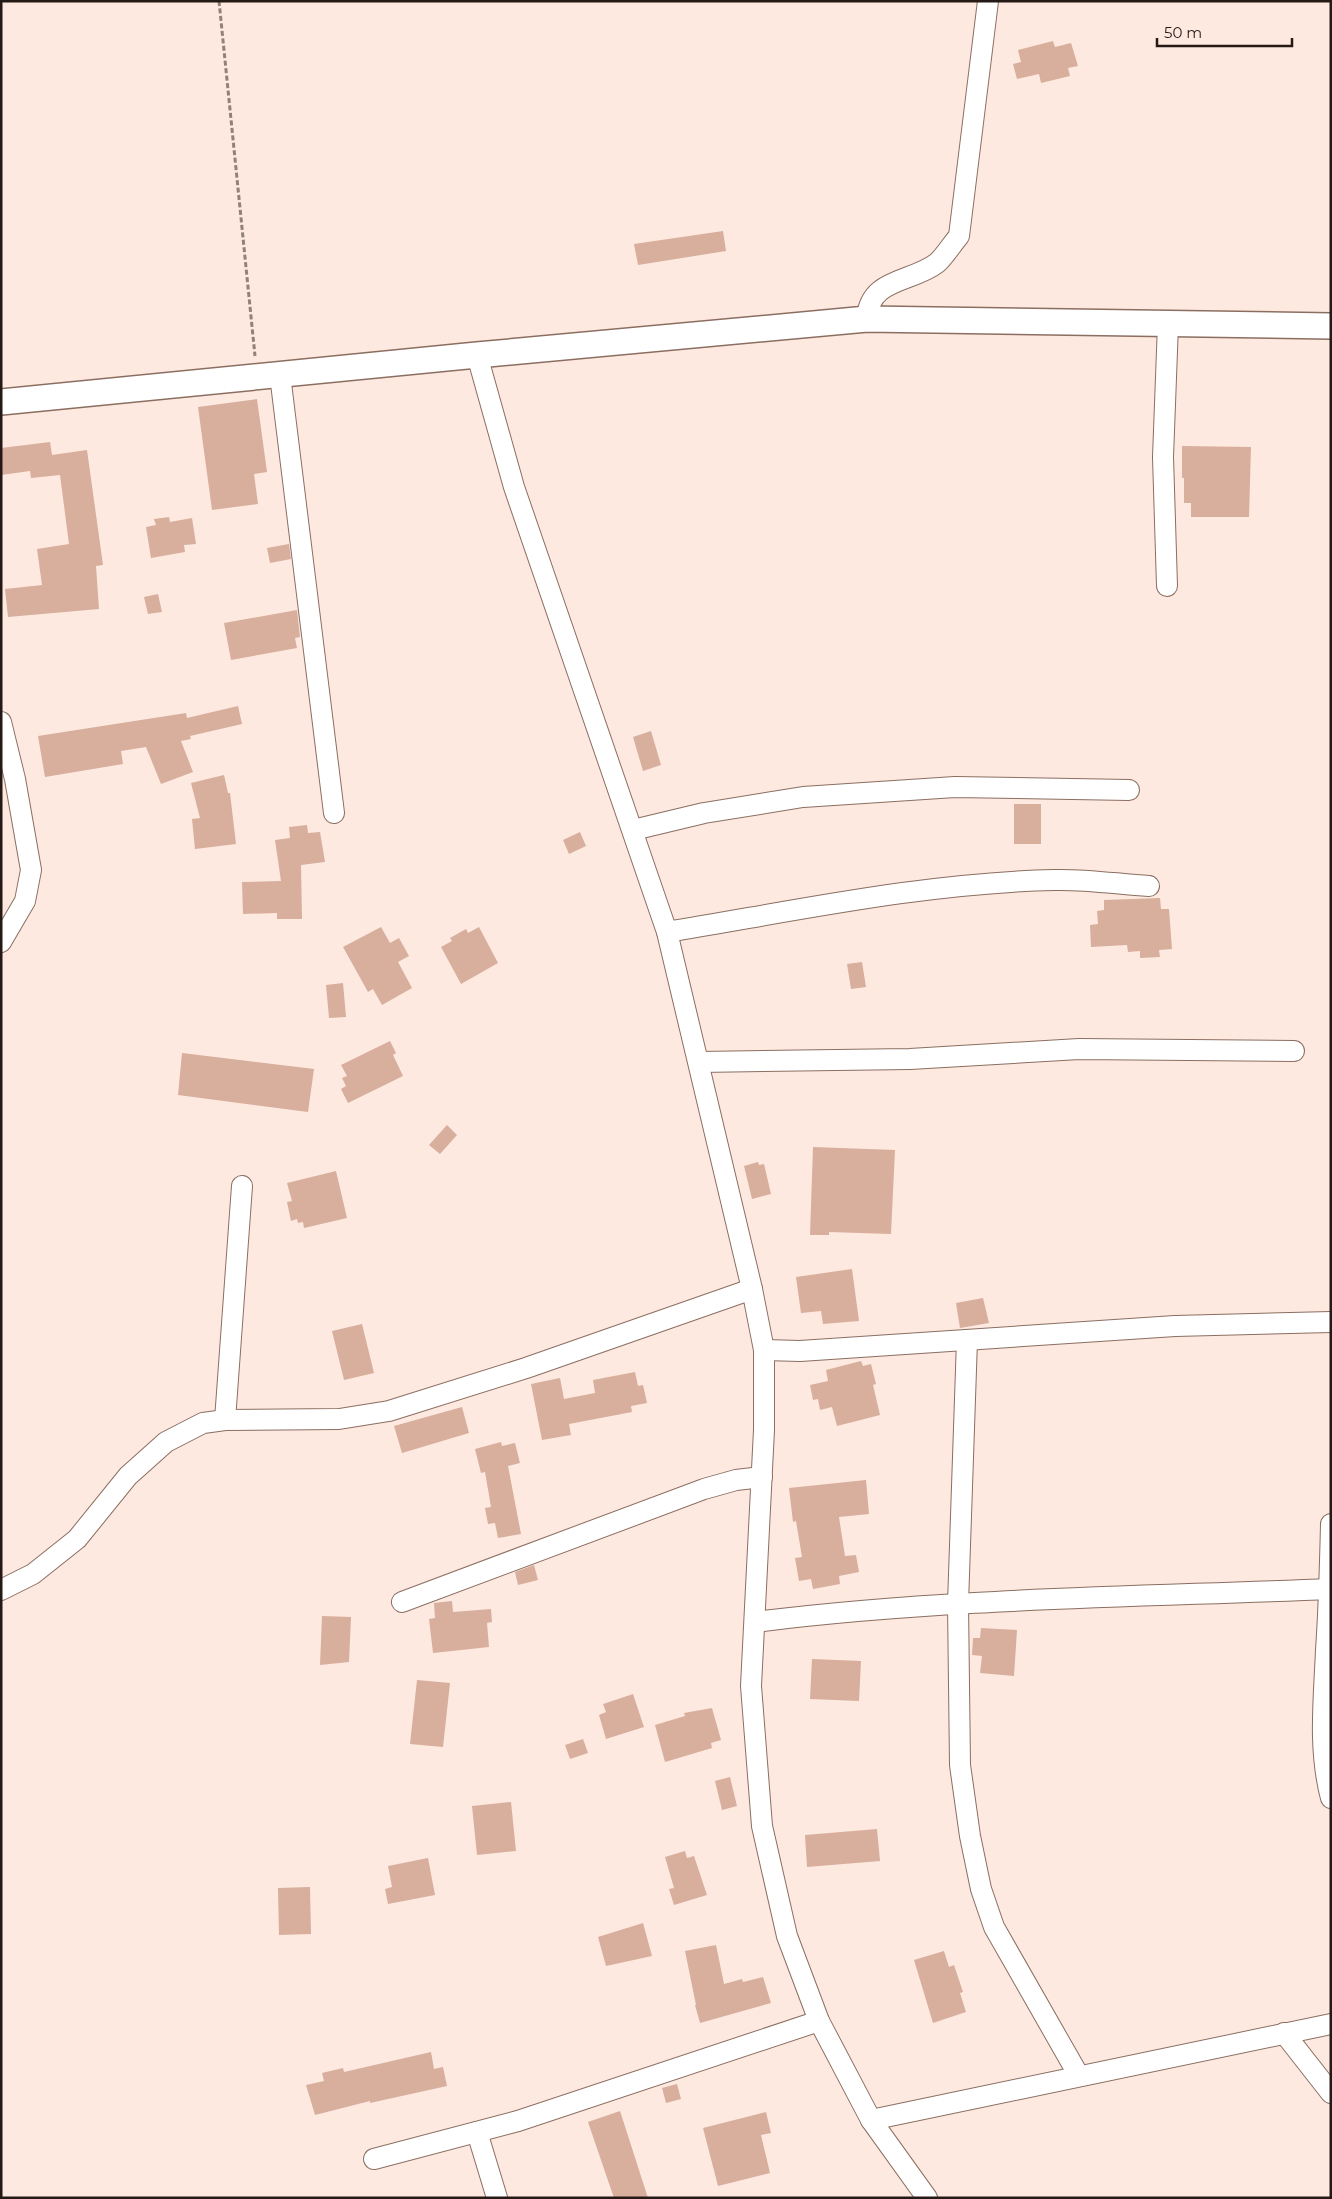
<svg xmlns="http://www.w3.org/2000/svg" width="1332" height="2199" viewBox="0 0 1332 2199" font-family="Montserrat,sans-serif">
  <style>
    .building { fill: #d8ae9d }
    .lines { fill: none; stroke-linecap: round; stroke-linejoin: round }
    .minor-casing { stroke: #8b6e61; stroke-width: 22 }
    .tertiary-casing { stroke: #8b6e61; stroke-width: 28 }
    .path { stroke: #90817a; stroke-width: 3; stroke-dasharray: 5 2.5; stroke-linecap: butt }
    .minor { stroke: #fff; stroke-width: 20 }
    .tertiary { stroke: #fff; stroke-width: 25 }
  </style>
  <rect width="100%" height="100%" fill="#fde9e0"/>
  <g class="building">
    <path d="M1053,41L1055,47L1071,43L1078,66L1068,68L1070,76L1041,83L1039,74L1017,79L1013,64L1021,62L1018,50Z"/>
    <path d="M723,231L726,251L638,265L634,244Z"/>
    <path d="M257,399L267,472L254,474L258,504L212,510L198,407Z"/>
    <path d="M50,442L52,455L87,450L103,565L96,566L99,609L8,617L5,589L42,585L37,549L69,544L60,475L31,478L30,471L1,475V448Z"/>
    <path d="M1182,446L1251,447L1249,517H1191V503H1184V478H1182Z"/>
    <path d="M169,517L170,522L192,518L196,544L184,545L185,552L151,558L146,527L156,525L154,519Z"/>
    <path d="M289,544L291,559L270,563L267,548Z"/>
    <path d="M158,594L162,612L148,614L144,597Z"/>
    <path d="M297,610L300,637L295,638L297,648L231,660L224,623Z"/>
    <path d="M238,706L242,724L190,736L191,739L181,741L193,772L161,784L146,747L121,751L123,764L45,777L38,736L186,713L187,718Z"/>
    <path d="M651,731L661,765L643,771L633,737Z"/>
    <path d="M224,775L228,793H230L236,844L195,849L192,819L200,818L191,783Z"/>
    <rect x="1014" y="804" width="27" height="40"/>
    <path d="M307,825L308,833L320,832L325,862L301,865L302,919H277V913L243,914L242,882L281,881L275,840L290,838L289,827Z"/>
    <path d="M580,832L586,846L569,854L563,840Z"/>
    <path d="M1160,898L1161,909H1169L1172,949L1159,950L1160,957L1140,958V951L1128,952L1127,945L1091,947L1090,925L1098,924L1097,911L1104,910V900Z"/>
    <path d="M381,927L390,943L399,938L409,956L398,962L412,988L382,1005L373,989L368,992L343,947Z"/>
    <path d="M479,927L498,963L461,984L441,947L452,941L450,938L466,929L468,933Z"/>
    <path d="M862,962L866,987L851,989L847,964Z"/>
    <path d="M343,983L346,1017L329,1018L326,985Z"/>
    <path d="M390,1041L396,1053L393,1055L403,1076L348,1103L341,1089L346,1086L342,1078L347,1076L341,1065Z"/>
    <path d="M182,1053L314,1069L308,1112L178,1095Z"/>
    <path d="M447,1125L457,1135L440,1154L429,1145Z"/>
    <path d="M813,1147L895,1150L891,1234L829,1232V1235H810Z"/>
    <path d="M758,1162L759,1165L764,1164L771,1194L752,1199L744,1166Z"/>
    <path d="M336,1171L347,1218L304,1228L303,1222L298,1223L297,1219L291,1221L287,1202L292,1201L287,1183Z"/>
    <path d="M852,1269L859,1321L823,1324L821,1311L801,1313L796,1277Z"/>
    <path d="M983,1298L989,1323L960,1328L956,1303Z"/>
    <path d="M362,1324L374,1373L344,1380L332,1331Z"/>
    <path d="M861,1361L863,1366L871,1364L876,1384L873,1385L880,1415L837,1426L832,1407L820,1410L818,1399L813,1400L810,1385L828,1381L826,1370Z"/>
    <path d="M635,1372L638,1386L643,1385L647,1403L631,1406L632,1412L569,1424L571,1435L542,1440L531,1384L560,1378L564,1399L595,1393L593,1380Z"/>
    <path d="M462,1407L469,1433L402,1453L394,1426Z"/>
    <path d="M501,1442L502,1446L515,1443L520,1463L508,1466L521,1534L498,1538L495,1523L488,1524L485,1508L491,1507L485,1472L481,1473L475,1449Z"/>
    <path d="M866,1480L869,1514L839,1517L845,1556L856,1555L859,1572L839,1576L840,1584L813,1589L811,1579L799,1581L795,1558L802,1557L796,1521L793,1522L789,1488Z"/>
    <path d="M534,1565L538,1580L518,1585L515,1572Z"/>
    <path d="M452,1601L453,1612L491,1609L492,1622L487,1623L489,1647L433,1653L429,1619L435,1618L434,1603Z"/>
    <path d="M322,1616L351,1617L349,1662L320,1665Z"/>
    <path d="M981,1628L1017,1630L1014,1676L980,1673L982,1656L972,1655L973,1638H980Z"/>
    <path d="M812,1659L861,1661L859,1701L810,1699Z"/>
    <path d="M417,1680L450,1683L443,1747L410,1744Z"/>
    <path d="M633,1694L644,1727L606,1739L599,1715L606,1712L603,1704Z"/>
    <path d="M712,1708L721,1740L711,1743L712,1748L665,1762L655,1725L685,1716L684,1713Z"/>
    <path d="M583,1739L588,1753L570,1759L565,1745Z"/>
    <path d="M730,1777L737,1806L722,1810L715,1781Z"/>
    <path d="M511,1802L516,1851L477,1855L472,1806Z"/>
    <path d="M877,1829L880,1861L807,1867L805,1835Z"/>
    <path d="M685,1851L687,1858L694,1856L707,1895L674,1905L669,1889L674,1888L665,1857Z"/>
    <path d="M428,1858L435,1895L388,1904L385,1889L392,1887L388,1866Z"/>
    <path d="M310,1887L311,1934L279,1935L278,1888Z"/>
    <path d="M643,1923L652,1956L606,1966L598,1937Z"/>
    <path d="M716,1945L724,1984L742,1979L743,1982L763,1977L771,2003L700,2023L695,2005H696L685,1951Z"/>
    <path d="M944,1951L949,1967L954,1965L963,1992L960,1993L966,2012L933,2023L914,1960Z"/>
    <path d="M431,2052L434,2069L443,2067L447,2086L370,2103V2101L315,2115L306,2085L324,2081L322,2073L343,2068L344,2072Z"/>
    <path d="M677,2084L681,2099L666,2103L662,2088Z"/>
    <path d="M620,2111L648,2198H614L588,2122Z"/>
    <path d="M766,2112L771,2133L761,2135L770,2173L718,2186L703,2128Z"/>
  </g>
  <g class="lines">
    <defs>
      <g id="minor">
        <path d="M867,319C869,278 911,283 937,263C945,256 952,244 959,236L988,1"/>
        <path d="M477,355L514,487L667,932L752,1289L764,1350V1430L751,1686L762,1826L787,1936L819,2021L871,2120L927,2198"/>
        <path d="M280,375L334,813"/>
        <path d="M1167,586L1163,457L1168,324"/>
        <path d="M1,722L15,779L31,870L25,901L1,942"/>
        <path d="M633,830L704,813L803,797L955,787L1129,790"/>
        <path d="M667,932C795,911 924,883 1054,880C1085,879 1117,884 1149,886"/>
        <path d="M699,1062L910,1059L1079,1049L1294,1051"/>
        <path d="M967,1340L958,1604L960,1765L970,1836L981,1889L994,1927L1079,2076"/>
        <path d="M764,1350L800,1351L1175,1326L1331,1322"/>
        <path d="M225,1420L242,1186"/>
        <path d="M1331,1524C1330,1566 1329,1608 1326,1650C1324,1699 1318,1749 1331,1798"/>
        <path d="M1,1590L33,1574L77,1539L128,1476L166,1442L203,1423L225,1420L339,1419L389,1411L526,1368L752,1289"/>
        <path d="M402,1602L704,1489L736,1480L762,1477"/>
        <path d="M755,1622C945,1598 1139,1597 1331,1589"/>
        <path d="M1284,2033L1331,2093"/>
        <path d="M871,2120L1331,2024"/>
        <path d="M477,2132L497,2198"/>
        <path d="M374,2159L518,2121L819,2021"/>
      </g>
      <path id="tertiary" d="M1,402L477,355L867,319L1331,326"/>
    </defs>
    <use href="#minor" class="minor-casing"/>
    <use href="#tertiary" class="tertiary-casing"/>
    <path class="path" d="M219,1L255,356"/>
    <use href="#minor" class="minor"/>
    <use href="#tertiary" class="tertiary"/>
  </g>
  <rect width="1332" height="2199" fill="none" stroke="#241914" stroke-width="5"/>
  <path d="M1157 38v8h135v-8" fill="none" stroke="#241914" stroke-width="2.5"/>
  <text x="1164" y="38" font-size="15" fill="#241914" stroke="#fde9e0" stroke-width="4" paint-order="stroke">50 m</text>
</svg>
